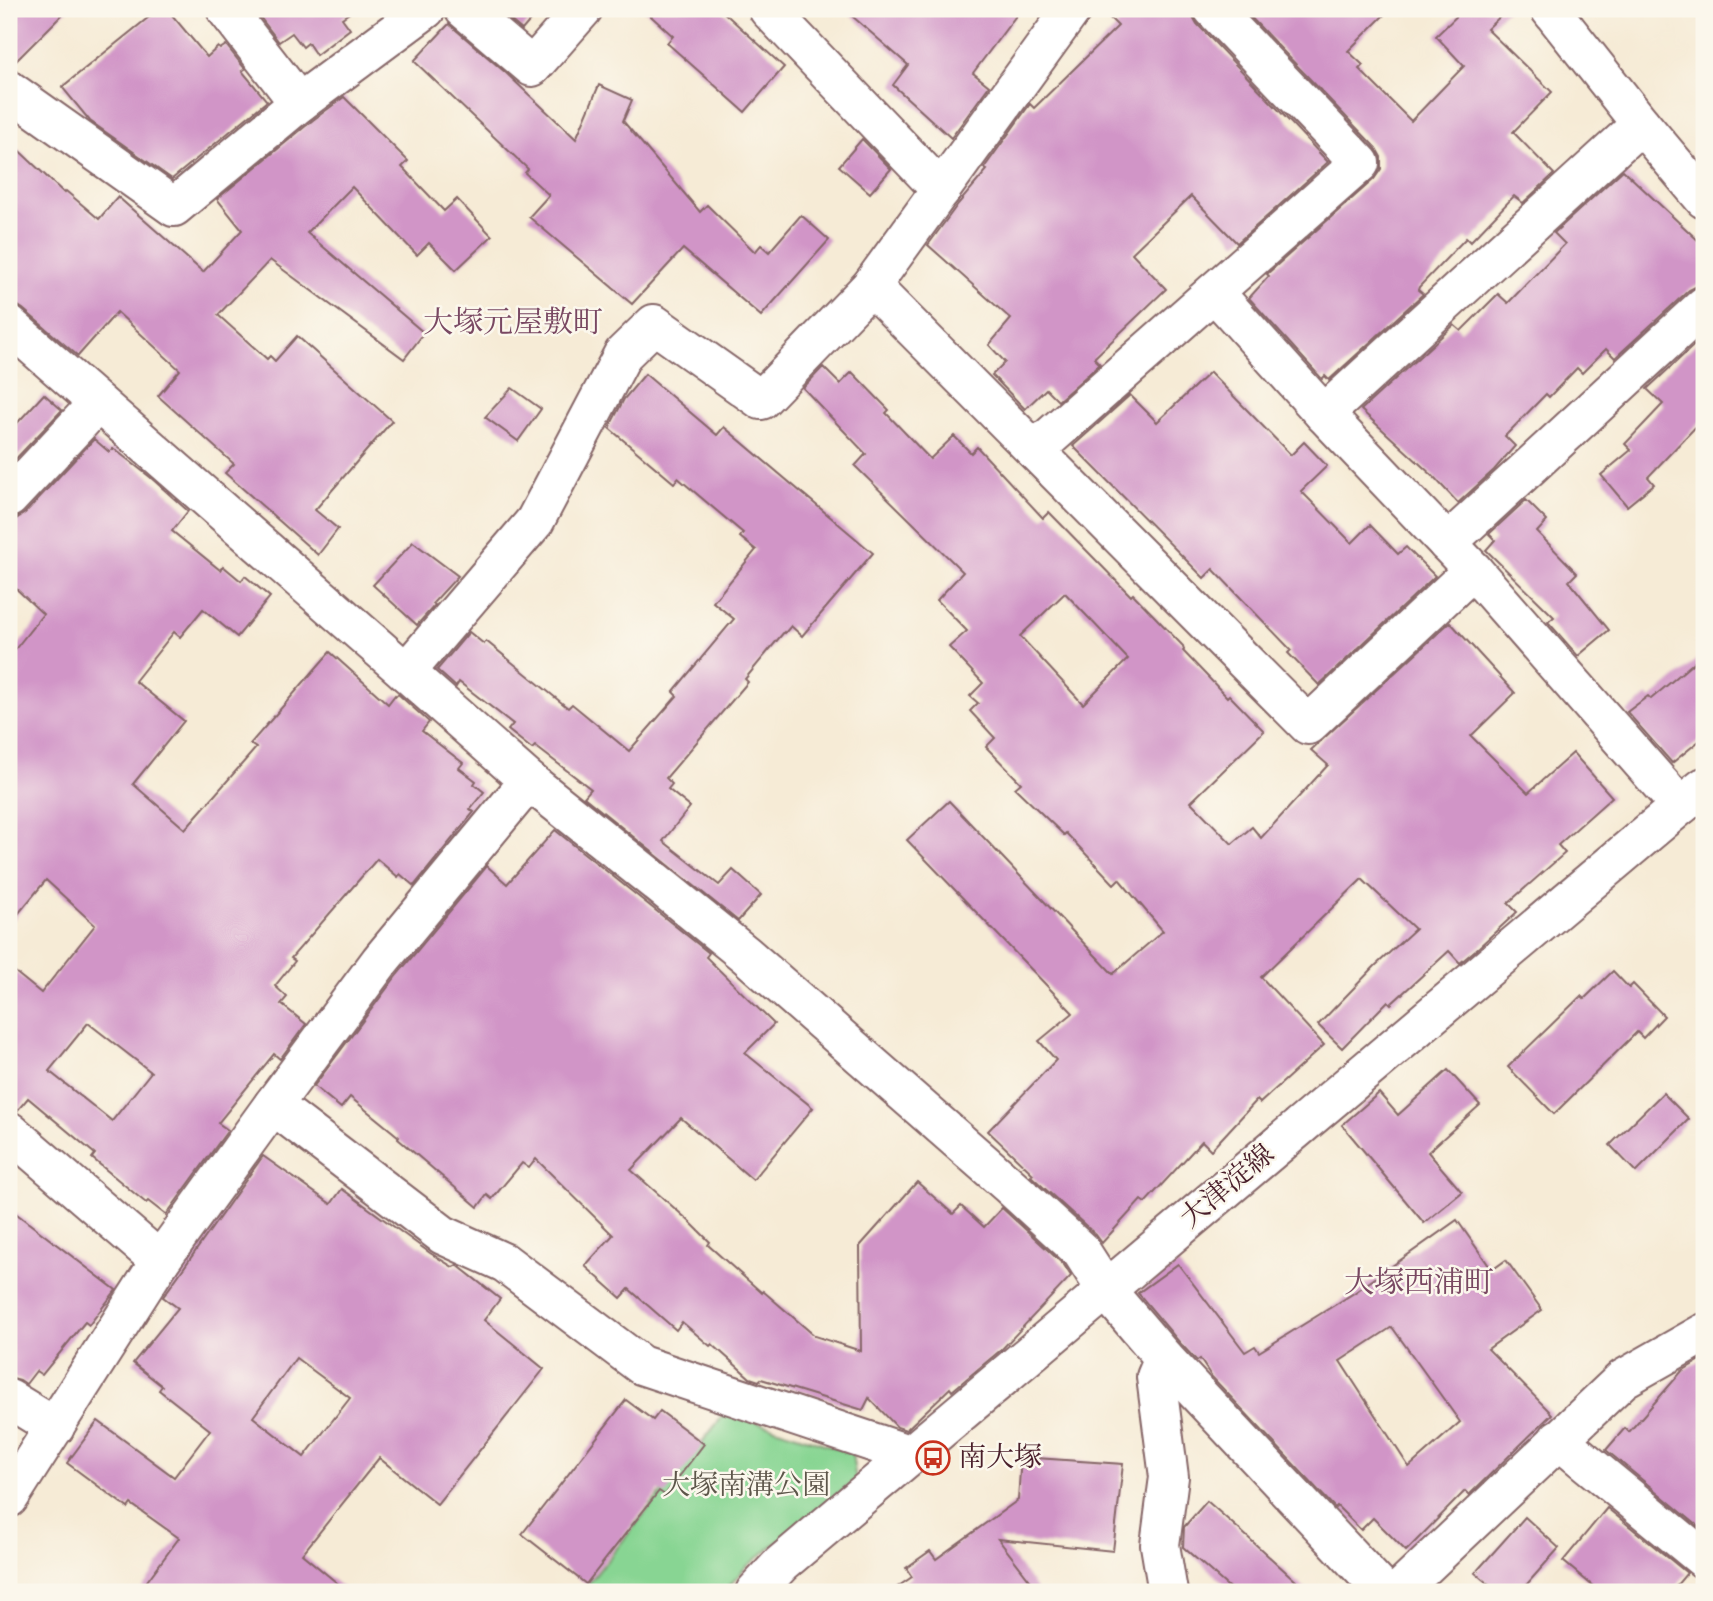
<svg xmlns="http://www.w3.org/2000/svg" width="1713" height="1601" viewBox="0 0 1713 1601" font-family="Vollkorn,'Noto Serif JP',serif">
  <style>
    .green { fill: #88d593; stroke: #697a5f; stroke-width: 2 }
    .building { fill: #d195c7; fill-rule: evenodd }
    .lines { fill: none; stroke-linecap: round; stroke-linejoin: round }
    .minor-casing { stroke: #866667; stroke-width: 42 }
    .major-casing { stroke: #866667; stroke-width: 42 }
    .minor { stroke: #fff; stroke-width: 38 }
    .major { stroke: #fff; stroke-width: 38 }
    .labels { text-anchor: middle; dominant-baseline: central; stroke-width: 5; stroke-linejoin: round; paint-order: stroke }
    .street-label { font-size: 28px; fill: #4a1f2b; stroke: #fbf7ec }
    .poi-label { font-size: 28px; fill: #4a1f2b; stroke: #fbf7ec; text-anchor: start }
    .park-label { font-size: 28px; fill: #5d564a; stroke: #fbf7ec }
    .neighbourhood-label { font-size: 30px; fill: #794862; stroke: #fbf7ec }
  </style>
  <rect width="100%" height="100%" fill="#fbf7ec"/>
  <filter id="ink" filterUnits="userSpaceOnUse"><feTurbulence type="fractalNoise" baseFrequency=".0143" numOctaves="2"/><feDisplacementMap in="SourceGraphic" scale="14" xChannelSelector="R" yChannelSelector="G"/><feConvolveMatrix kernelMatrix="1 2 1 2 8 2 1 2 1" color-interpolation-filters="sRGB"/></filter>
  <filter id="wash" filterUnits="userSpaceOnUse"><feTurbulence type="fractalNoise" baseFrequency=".00686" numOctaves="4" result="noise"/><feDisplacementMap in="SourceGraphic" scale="28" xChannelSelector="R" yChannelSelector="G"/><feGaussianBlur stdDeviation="1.57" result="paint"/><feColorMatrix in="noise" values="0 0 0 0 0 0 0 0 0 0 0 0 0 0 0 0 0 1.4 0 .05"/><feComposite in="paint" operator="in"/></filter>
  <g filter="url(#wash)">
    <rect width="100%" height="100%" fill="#f6ebd6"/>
    <path class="green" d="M726,1412L852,1453L856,1480L745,1568L724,1592H588L584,1589Z"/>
    <g id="blocks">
      <g class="building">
        <path d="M9,9H68L9,68Z"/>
        <path d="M159,9H167L207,57L218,47L220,49L226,45L245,69L242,71L267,101L172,179L90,121L62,87Z"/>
        <path d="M270,9H355L342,18L350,29L316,55L308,43L303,47L292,33L279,42L260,17Z"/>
        <path d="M497,9H540L522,30Z"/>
        <path d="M643,9H720L784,67L745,112L667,43L673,36Z"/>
        <path d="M844,9H1021L973,73L989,86L951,138L893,85L908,65Z"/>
        <path d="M1101,9H1192V15L1197,24L1328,162L1237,243L1191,196L1132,253L1166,289L1094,358L1100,364L1058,401L1046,389L1025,409L992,375L1005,362L989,345L1011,319L928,245L958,204L987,170L984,168L1030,104L1034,108L1118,26Z"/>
        <path d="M1243,9H1390L1348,51L1363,65L1359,69L1411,121L1464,66L1436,36L1464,9H1508L1487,29L1552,92L1513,132L1554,174L1523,203L1514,196L1470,242L1466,238L1419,287L1418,290L1423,294L1329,380L1325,376L1322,379L1249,298L1269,276L1267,274L1374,179L1381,169V157L1376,148Z"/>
        <path d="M449,24L506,73L576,139L599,85L632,100L623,121L700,212L707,205L755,252L761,245L769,252L801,215L829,240L761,316L683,249L632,304L529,217L549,195L525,173L528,169L414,61Z"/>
        <path d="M344,97L408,161L402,167L444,211L457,199L492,236L456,270L429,243L417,255L352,187L307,233L424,333L404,359L270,260L218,315L267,359L270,356L275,361L297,336L392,421L315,510L338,529L318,555L225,473L234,464L158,396L180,370L117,312L78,356L23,309L9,300V141L64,193L66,191L99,219L118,197L203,272L242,230L217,199L313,120Z"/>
        <path d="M862,139L891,169L870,193L839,166Z"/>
        <path d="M1623,170L1704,246V285H1699L1689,290L1615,358L1606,349L1582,373L1577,368L1549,397L1546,394L1505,436L1515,446L1494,470L1458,503L1433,476L1361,410L1454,325L1461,331L1498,294L1508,303L1565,244L1554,233Z"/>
        <path d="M1704,336V418L1648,477L1654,484L1627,506L1601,475L1631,450L1625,444L1663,404L1647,389Z"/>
        <path d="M823,367L840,384L852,372L889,410L886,413L930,459L954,436L971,453L977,447L1043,518L1049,512L1131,596L1133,594L1183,646L1184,650L1183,651L1227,697L1229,695L1264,731L1191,802L1232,844L1252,827L1261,838L1328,765L1311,750L1450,622L1515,693L1471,736L1528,793L1573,753L1612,797L1558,845L1565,853L1508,903L1517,912L1479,947L1460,963L1449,951L1391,1004L1388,1001L1342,1048L1318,1025L1375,966L1415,929L1362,879L1261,977L1324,1045L1260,1103L1257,1100L1211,1150L1202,1141L1145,1203L1141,1200L1102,1243L1096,1235L1031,1176L1033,1174L988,1131L1056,1060L1039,1041L1073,1013L907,840L949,801L1113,974L1163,931L1119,879L1114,884L1066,833L1064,835L1015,788L1021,783L986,747L995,738L970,711L978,703L970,696L983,683L949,647L967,631L937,600L963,572L855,466L866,454L803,388ZM1065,593L1128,659L1083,704L1020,636Z"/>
        <path d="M1210,372L1291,455L1304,442L1327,466L1301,491L1352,543L1370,525L1398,554L1406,547L1435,576L1319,685L1288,653L1291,650L1213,569L1204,578L1073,446L1130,395L1157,422Z"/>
        <path d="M645,374L717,435L724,427L873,553L802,636L791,626L785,633L784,632L745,679L748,682L666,778L672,784L668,789L690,807L663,841L719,885L733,870L761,895L738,921L584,797L591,789L535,746L532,749L508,730L513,724L459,682L456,687L437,670L469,632L484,644L486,641L568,708L572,704L629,751L677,696L673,692L734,619L713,602L756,550L740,537L743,533L678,478L674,483L609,428L624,399Z"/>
        <path d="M512,388L541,409L518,441L485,417Z"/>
        <path d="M44,394L62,410L9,466V432Z"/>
        <path d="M94,439L109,452L113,448L150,477L188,511L172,531L220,570L223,566L241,581L245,576L270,597L237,637L203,609L180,637L174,632L135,681L184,721L133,784L185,829L256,748L250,744L330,652L388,704L395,695L396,696L398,694L429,722L422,731L463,763L459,768L476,781L474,784L484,792L470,809L474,812L414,886L400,874L398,877L377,859L291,958L295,961L275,986L287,997L281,1004L306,1024L280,1059L274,1054L218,1123L228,1130L166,1215L148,1201L146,1203L92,1158L95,1154L28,1098L17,1111L9,1110V967L41,993L95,925L46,880L9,925V657L43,614L9,582V519H16L25,513ZM88,1023L151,1072L112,1121L49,1071Z"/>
        <path d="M1526,500L1547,521L1537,532L1577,573L1569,581L1609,630L1578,656L1548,622L1554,617L1486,550L1495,540L1489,534Z"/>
        <path d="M413,542L458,576L433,603L435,605L417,625L373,585Z"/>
        <path d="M1704,654V737L1672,763L1627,712L1648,696L1651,699Z"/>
        <path d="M555,830L709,953L706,957L774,1024L745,1053L813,1108L753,1180L681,1118L631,1170L689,1221L710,1242L708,1245L762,1293L763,1291L815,1336L861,1351L860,1246L917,1182L953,1214L961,1206L984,1227L1002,1208L1064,1265L1071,1276L1002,1349L952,1391L950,1388L906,1430L897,1427L869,1398L863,1410L761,1379L759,1381L750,1378L712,1344L710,1346L682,1322L676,1330L629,1289L621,1298L585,1266L613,1235L536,1159L529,1168L522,1163L492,1199L487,1195L478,1207L398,1139L399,1137L350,1097L341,1108L314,1086L397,975L487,866L507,884Z"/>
        <path d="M1613,971L1629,988L1633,984L1664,1016L1643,1038L1637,1032L1554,1114L1508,1067L1581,996L1584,999Z"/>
        <path d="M1448,1070L1480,1105L1428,1152L1462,1192L1424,1223L1342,1125L1379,1093L1398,1115Z"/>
        <path d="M1663,1093L1689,1119L1636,1172L1610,1145Z"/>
        <path d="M263,1156L331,1204L342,1189L430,1253L453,1267L457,1265L500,1299L484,1320L544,1369L437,1504L379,1458L302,1554L348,1592H139L179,1538L131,1504L128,1508L67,1463L98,1421L174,1477L210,1430L159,1390L162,1386L133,1363L178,1308L163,1297ZM296,1358L350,1398L304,1457L253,1417Z"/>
        <path d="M9,1208L116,1290L89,1325L85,1322L42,1375L36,1371L26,1384L20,1380L9,1377Z"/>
        <path d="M1457,1220L1492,1270L1506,1260L1542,1310L1488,1349L1552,1414L1469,1495L1465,1491L1406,1551L1373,1518L1361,1530L1337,1506L1335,1508L1211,1376L1200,1359L1197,1361L1180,1343L1138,1293L1178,1264L1245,1352L1255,1346L1259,1352L1354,1293ZM1392,1327L1460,1422L1409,1467L1340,1361Z"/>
        <path d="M1704,1358V1531L1606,1450L1625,1428L1629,1432L1682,1371Z"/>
        <path d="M626,1400L653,1420L660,1411L704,1444L665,1495L659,1491L586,1584L522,1534Z"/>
        <path d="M1021,1457L1123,1464L1113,1551L998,1539L1039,1592H890L912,1577L906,1568L930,1551L936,1559L1018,1500Z"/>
        <path d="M1207,1501L1242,1532L1308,1592H1234L1183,1547L1184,1527Z"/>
        <path d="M1607,1508L1687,1573L1671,1592H1600L1563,1561Z"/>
        <path d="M1525,1517L1559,1548L1520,1592H1498L1475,1573Z"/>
      </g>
    </g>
  </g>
  <g filter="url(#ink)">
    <use href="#blocks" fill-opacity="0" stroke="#866667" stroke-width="2"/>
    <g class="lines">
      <defs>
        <g id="minor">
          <path d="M226,9L299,103"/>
          <path d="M464,9L532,67L583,9"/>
          <path d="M768,9L941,190"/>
          <path d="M1072,9L871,286L1308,725L1473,570"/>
          <path d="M1550,9L1641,124L1704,199"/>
          <path d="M9,90L174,207L299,103L426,9"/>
          <path d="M1641,124L1324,414L1473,570L1680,806"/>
          <path d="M1214,292L1324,414"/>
          <path d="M9,325L406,672L529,781L656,882L746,955L1010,1186L1081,1251L1106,1290L1164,1358L1384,1592"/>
          <path d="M1035,450L1360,163L1213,9"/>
          <path d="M9,498L98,403"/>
          <path d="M1447,543L1704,306"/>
          <path d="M406,672L535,521L623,354L654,324L761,400L871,286"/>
          <path d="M273,1105L443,1235L505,1263L641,1365L911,1455"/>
          <path d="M9,1131L160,1261"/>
          <path d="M1164,1358L1156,1377L1169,1477L1160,1545L1168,1592"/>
          <path d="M9,1399L55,1427"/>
          <path d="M1558,1439L1704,1559"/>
          <path d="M9,1498L160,1261L273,1105L380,961L529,781"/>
          <path d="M1398,1592L1623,1379L1704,1333"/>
        </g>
        <path id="major" d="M755,1592L781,1564L1680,806L1704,787"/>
      </defs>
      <use href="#minor" class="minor-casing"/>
      <use href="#major" class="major-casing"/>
      <use href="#minor" class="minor"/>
      <use href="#major" class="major"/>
    </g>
  </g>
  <defs>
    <symbol id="bus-ring" viewBox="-11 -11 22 22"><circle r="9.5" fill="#fbf7ec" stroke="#c8321e" stroke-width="1.5"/><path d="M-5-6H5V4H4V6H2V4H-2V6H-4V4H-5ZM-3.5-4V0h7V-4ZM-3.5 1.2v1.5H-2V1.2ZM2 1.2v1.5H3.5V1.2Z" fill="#c8321e"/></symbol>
  </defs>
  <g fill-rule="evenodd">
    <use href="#bus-ring" x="914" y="1439" width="38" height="38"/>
  </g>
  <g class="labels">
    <g class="street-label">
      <text transform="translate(1228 1187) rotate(-40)">大津淀線</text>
    </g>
    <g class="poi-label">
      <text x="958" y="1458">南大塚</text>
    </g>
    <g class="park-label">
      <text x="746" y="1486">大塚南溝公園</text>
    </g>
    <g class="neighbourhood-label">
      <text x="513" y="324">大塚元屋敷町</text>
      <text x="1419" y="1284">大塚西浦町</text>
    </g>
  </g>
  <rect width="1713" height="1601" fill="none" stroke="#fbf7ec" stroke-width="35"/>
</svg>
